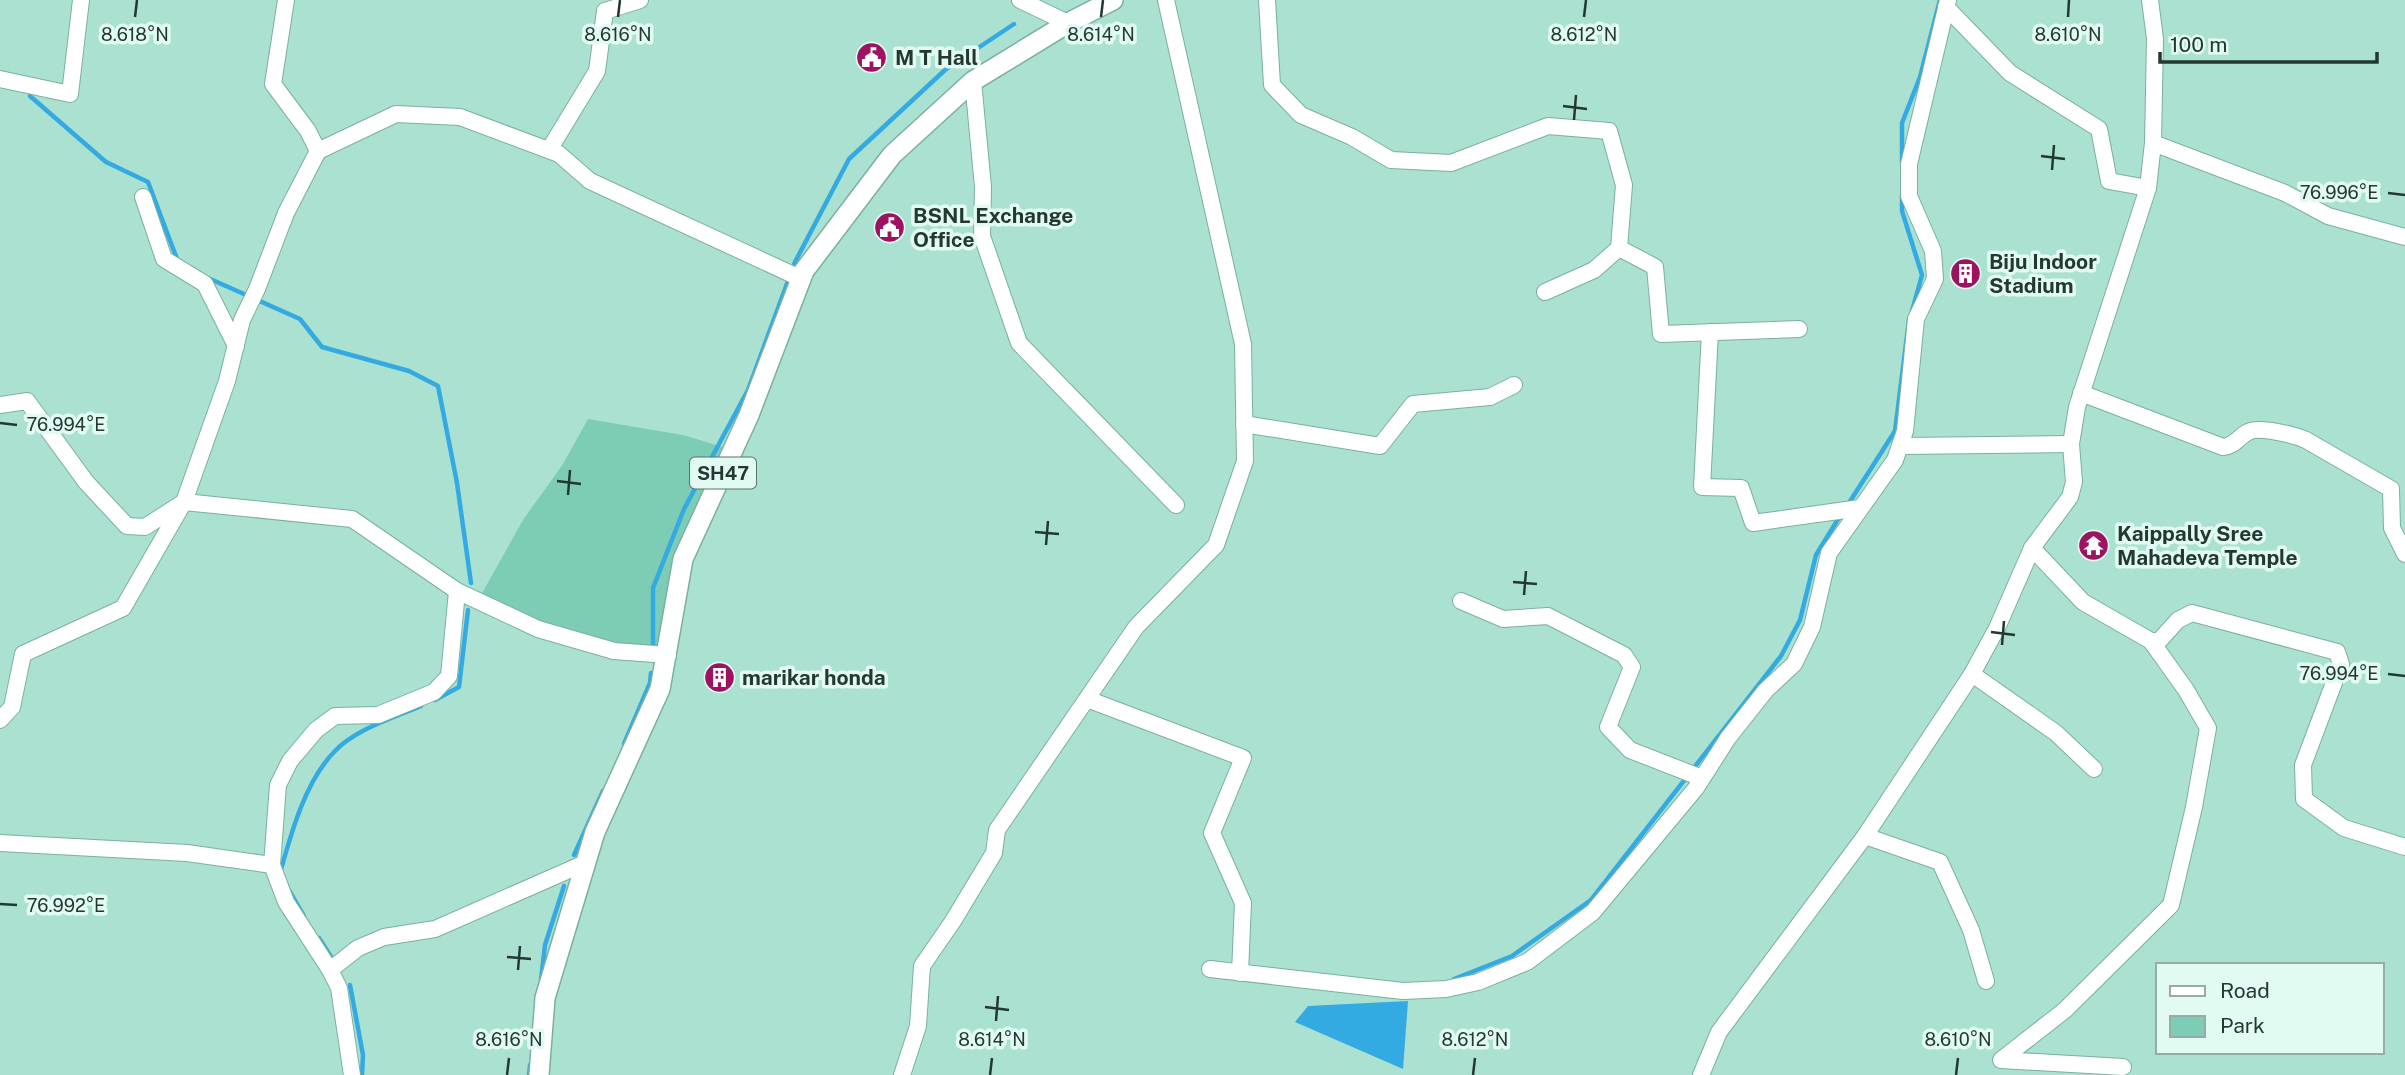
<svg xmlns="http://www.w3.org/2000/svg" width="2405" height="1075" viewBox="0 0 2405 1075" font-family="'Public Sans',sans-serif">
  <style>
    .green { fill: #7dccb5 }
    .water { fill: #34aae2 }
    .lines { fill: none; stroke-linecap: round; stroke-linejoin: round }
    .stream { stroke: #34aae2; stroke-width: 4.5 }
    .minor-casing { stroke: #7bb0a0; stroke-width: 18 }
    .major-casing { stroke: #7bb0a0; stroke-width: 22 }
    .minor { stroke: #fff; stroke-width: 16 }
    .major { stroke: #fff; stroke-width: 19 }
    .ticks { fill: none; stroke: #223831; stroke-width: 2.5 }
    .labels { text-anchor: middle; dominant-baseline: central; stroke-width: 7; stroke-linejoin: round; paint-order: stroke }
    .shield { fill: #e1fbf2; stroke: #5b726b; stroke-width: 2 }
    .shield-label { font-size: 19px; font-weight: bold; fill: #223831 }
    .poi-label { font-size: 21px; font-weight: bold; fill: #223831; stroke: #e1fbf2; text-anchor: start }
    .ticks-label { font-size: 18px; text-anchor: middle; fill: #223831; stroke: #e1fbf2; stroke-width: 7; stroke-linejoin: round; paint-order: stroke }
  </style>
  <rect width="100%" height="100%" fill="#abe1d0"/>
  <path class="green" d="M588,419L683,435L726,448L681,564L668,660L557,631L481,595L523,520L563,464Z"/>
  <path class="water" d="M1408,1001L1403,1069L1295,1022L1308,1006Z"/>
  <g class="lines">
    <g class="stream">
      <path d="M30,96L106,162L148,182L177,259"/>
      <path d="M1902,162V123L1920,77L1940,0"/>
      <path d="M1902,195V211L1922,275L1912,311"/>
      <path d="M208,278L300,319L322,347L409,371L438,386L457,483L471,583"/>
      <path d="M1847,506L1895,431L1909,320"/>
      <path d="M653,647V588L684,509L748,390L795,262L849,159L945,70L1014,24"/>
      <path d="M435,700L459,687L468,610"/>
      <path d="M624,744L650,683L651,673"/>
      <path d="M574,855L603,791"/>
      <path d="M280,873C291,834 305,781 335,751C356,729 393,718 421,706"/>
      <path d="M289,890L304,916"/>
      <path d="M319,938L333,960"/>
      <path d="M1454,979L1512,956L1591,900L1781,656L1800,620L1816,555L1840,516"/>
      <path d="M541,980L545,945L564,886"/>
      <path d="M350,985L363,1055L362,1075"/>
      <path d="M529,1075L530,1065"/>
    </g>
    <defs>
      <g id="minor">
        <path d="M286,0L273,84L308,131L318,151"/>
        <path d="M1020,0L1068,23"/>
        <path d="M1267,0L1272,85L1301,115L1352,137L1391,160L1451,163L1548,126L1609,131L1624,185L1619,248L1655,267L1661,334L1799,329"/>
        <path d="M1946,7L2010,73L2099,129L2109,181L2148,188"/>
        <path d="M0,79L70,94L81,0"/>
        <path d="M973,81L983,187L982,236L1019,343L1176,505"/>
        <path d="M2153,143L2285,193L2328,216L2405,237"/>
        <path d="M549,150L597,71L605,11L640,0"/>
        <path d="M143,197L164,259L205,284L236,346"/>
        <path d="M1545,292L1594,270L1619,248"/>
        <path d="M1710,332L1702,487L1741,488L1753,523L1860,508"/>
        <path d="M2081,393L2223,447C2235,446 2238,437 2248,432C2259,426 2294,435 2306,440L2391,489L2392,528L2405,554"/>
        <path d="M0,405L27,401L86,482L127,526L145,527L184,502L352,519L457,591L538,629L614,651L668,655"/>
        <path d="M1244,424L1380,446L1413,404L1490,397L1514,385"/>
        <path d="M1900,446L2071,444"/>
        <path d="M2032,548L2083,602L2151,641H2159L2178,620L2192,613L2337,652L2341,664L2303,765L2304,799L2344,828L2405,847"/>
        <path d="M1461,601L1503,619L1548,616L1624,655L1632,667L1608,727L1630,750L1702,778"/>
        <path d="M1972,674L2056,733L2094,769"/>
        <path d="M1087,699L1243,758L1212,833L1243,903L1240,973"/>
        <path d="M0,720L12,707L23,654L123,608L184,502L227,381L242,320L257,289L286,213L318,151L396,114L460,117L559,154L590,181L802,279"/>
        <path d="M1865,836L1940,862L1971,930L1986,981"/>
        <path d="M0,843L187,853L272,865L286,902L330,970"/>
        <path d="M272,865L278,785L290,761L316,730L335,716L378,715L434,692L449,676L457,591"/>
        <path d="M1210,969L1403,991L1446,989L1478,982L1527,962L1593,912L1696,788L1728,738L1766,690L1794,664L1812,627L1829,553L1895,460L1905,431L1916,319L1935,279L1933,251L1909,196V164L1948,0"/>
        <path d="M2123,1067L2001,1060L2065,1010L2171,905L2194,807L2208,728L2186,690L2151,641"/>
        <path d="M352,1075L339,988L330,970L358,948L384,937L435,929L585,863"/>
        <path d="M902,1075L918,1026L922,966L953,921L994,853L997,830L1136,627L1216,545L1245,461L1243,344L1166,0"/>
        <path d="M1701,1075L1719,1032L1865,836L1972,674L1997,628L2032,548L2070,497L2074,482L2071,444L2077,407L2148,188L2153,143L2155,39L2150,0"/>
      </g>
      <path id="major" d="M539,1075L545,998L595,832L660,689L683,559L749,415L804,271L892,155L973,81L1068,23L1113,0"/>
    </defs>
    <use href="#minor" class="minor-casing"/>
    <use href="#major" class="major-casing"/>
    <use href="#minor" class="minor"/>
    <use href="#major" class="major"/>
  </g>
  <path class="ticks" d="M135,17L137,0M618,17L620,0M1101,17L1103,0M1584,17L1586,0M2068,17L2069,0M1563,106L1587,109M1574,120L1576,95M2041,156L2065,159M2052,170L2054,145M2388,193L2405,195M0,423L17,425M557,481L581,484M568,495L570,470M1035,532L1059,534M1046,545L1048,521M1513,582L1537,584M1524,595L1526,571M1991,632L2015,635M2002,645L2004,621M2388,674L2405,676M0,904L17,905M507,957L531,959M518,970L520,946M985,1007L1009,1010M996,1021L998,996M507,1075L509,1058M990,1075L992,1058M1473,1075L1475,1058M1956,1075L1958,1058"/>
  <defs>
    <symbol id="civic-disc" viewBox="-11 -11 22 22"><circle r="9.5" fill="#9e1361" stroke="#e1fbf2"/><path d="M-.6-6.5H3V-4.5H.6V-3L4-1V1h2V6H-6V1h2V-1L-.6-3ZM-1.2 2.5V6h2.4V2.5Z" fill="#fff"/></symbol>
    <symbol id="building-disc" viewBox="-11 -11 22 22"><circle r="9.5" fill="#9e1361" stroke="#e1fbf2"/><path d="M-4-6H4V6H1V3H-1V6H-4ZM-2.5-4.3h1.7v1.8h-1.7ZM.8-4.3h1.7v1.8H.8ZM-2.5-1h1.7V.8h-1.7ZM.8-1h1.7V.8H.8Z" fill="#fff"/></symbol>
    <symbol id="temple-disc" viewBox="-11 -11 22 22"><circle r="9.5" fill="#9e1361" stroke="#e1fbf2"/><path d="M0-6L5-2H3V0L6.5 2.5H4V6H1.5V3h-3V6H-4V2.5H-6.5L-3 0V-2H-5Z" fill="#fff"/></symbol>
  </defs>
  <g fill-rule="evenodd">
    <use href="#civic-disc" x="854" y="40" width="35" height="35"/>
    <use href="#civic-disc" x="872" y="210" width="35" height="35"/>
    <use href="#building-disc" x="1948" y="256" width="35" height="35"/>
    <use href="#temple-disc" x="2076" y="528" width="35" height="35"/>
    <use href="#building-disc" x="702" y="660" width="35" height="35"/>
  </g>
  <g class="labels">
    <rect class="shield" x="690" y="457.5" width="66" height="31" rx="5"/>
    <g class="shield-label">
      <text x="723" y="473">SH47</text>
    </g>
    <g class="poi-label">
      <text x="895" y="57">M T Hall</text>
      <text x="913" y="215">BSNL Exchange<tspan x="913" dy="24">Office</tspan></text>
      <text x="1989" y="261">Biju Indoor<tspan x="1989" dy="24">Stadium</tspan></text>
      <text x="2117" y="533">Kaippally Sree<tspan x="2117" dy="24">Mahadeva Temple</tspan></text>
      <text x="742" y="677">marikar honda</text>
    </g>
  </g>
  <g class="ticks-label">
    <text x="135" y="41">8.618°N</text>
    <text x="618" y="41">8.616°N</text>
    <text x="1101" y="41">8.614°N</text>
    <text x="1584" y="41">8.612°N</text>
    <text x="2068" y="41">8.610°N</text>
    <text x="2339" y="199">76.996°E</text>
    <text x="66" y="431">76.994°E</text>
    <text x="2339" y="680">76.994°E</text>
    <text x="66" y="912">76.992°E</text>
    <text x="509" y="1046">8.616°N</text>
    <text x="992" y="1046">8.614°N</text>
    <text x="1475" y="1046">8.612°N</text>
    <text x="1958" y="1046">8.610°N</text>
  </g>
  <rect x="2156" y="963" width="228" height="91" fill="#e1fbf2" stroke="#95ada5" stroke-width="2"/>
  <rect x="2170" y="986" width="35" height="10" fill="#ffffff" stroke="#95ada5" stroke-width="2"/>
  <text x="2220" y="998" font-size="21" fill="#223831">Road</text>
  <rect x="2170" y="1016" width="35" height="21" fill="#7dccb5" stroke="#95ada5" stroke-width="2"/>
  <text x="2220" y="1033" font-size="21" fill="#223831">Park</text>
  <path d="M2160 52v10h217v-10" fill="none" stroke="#223831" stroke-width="3.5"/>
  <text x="2170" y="52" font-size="21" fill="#223831" stroke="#e1fbf2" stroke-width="5" paint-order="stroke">100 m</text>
</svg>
